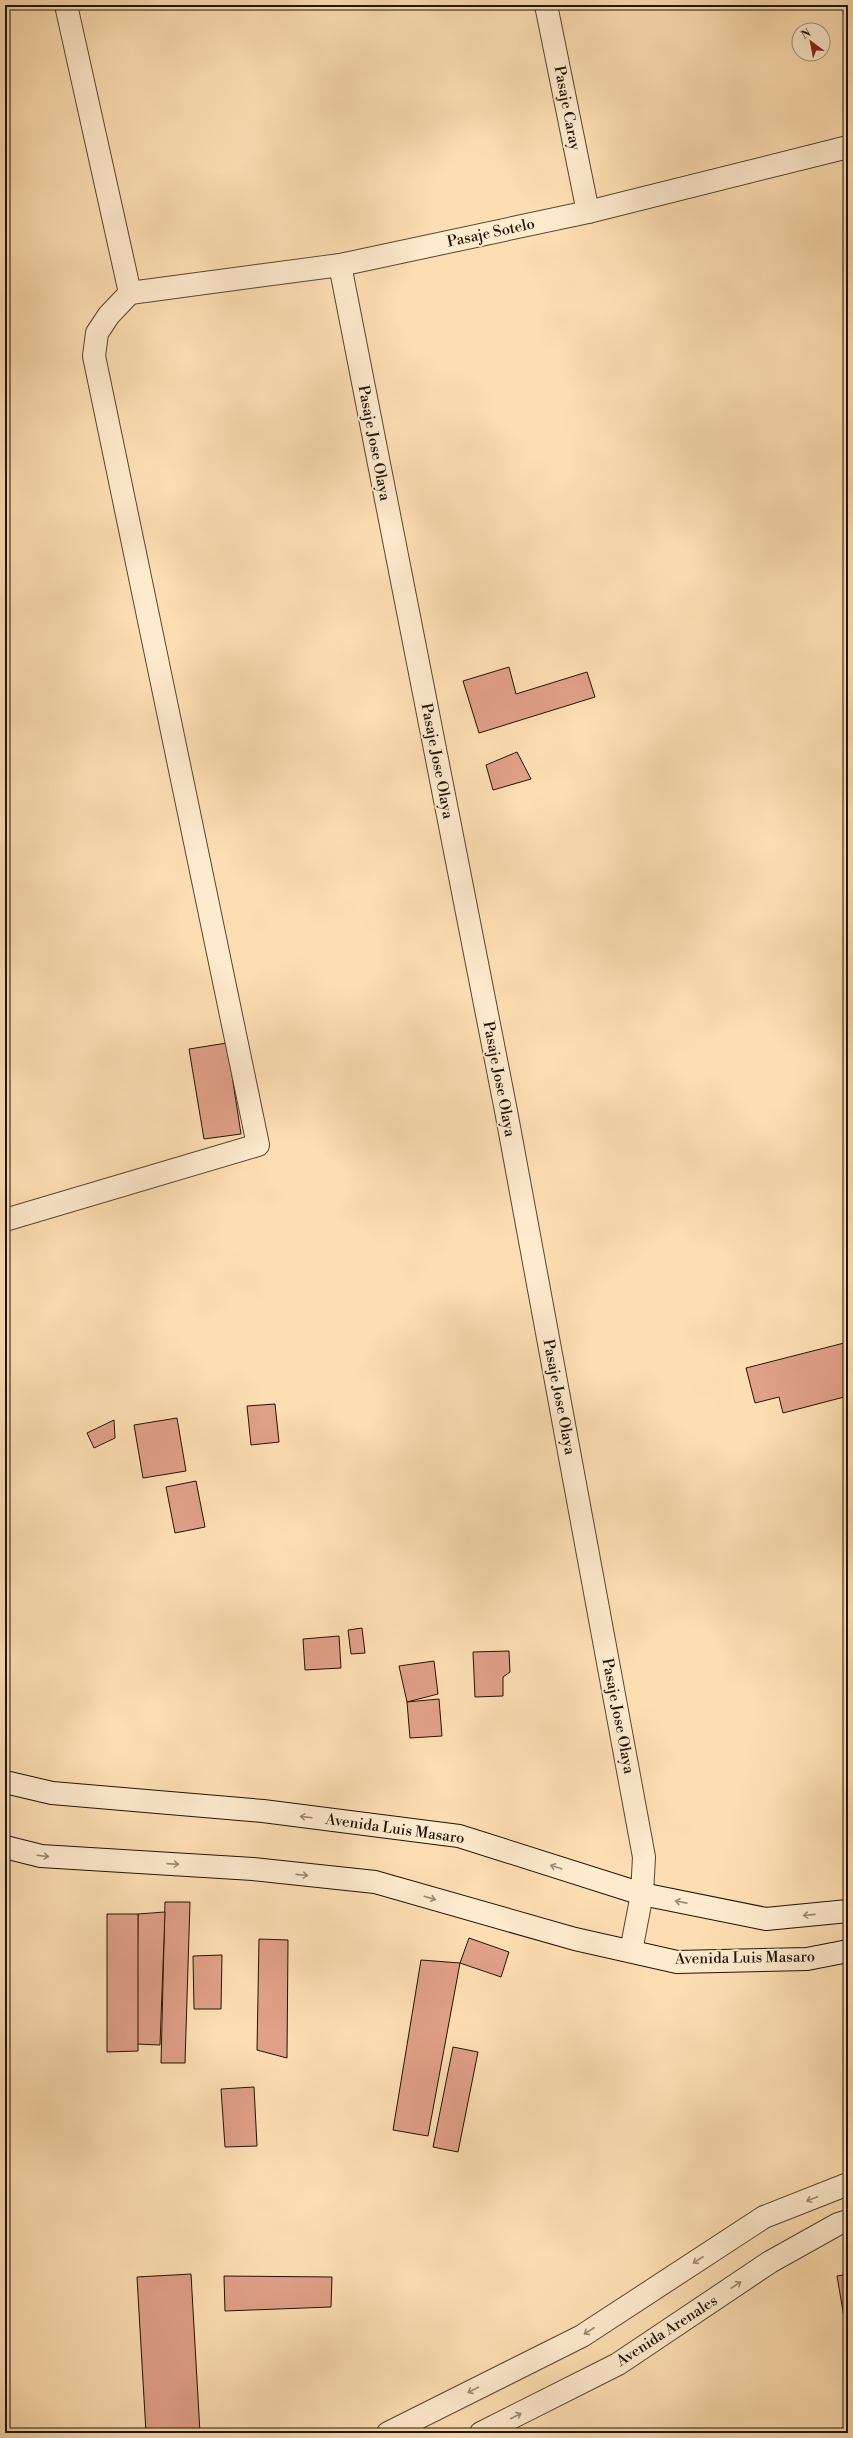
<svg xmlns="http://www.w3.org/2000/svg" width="853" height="2438" viewBox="0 0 853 2438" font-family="'Libre Bodoni',serif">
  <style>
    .building { fill: #e1a088; stroke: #1e1407 }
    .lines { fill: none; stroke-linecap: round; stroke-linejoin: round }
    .service-casing { stroke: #564632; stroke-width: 24 }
    .minor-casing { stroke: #564632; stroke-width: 24 }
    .tertiary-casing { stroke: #564632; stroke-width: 24 }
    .secondary-casing { stroke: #1e1407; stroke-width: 24 }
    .service { stroke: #feeacd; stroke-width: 22 }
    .minor { stroke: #feeacd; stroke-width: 22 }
    .tertiary { stroke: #feeacd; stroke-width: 22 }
    .secondary { stroke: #feeacd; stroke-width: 22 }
    .oneway { stroke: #998a74 }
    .labels { text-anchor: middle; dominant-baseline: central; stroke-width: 4; stroke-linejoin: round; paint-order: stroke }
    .street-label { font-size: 15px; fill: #1e1407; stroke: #feeacd }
  </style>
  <rect width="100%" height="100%" fill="#fddeb2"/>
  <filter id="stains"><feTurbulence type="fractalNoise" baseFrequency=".005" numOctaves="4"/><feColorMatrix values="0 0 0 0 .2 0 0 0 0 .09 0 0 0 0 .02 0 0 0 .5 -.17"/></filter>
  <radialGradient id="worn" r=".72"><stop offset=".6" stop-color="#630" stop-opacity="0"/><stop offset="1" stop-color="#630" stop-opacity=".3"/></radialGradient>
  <g class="building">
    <path d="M509,667L516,694L587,672L595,697L479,733L463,681Z"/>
    <path d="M517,752L531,779L493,790L486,765Z"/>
    <path d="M227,1043L241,1134L204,1139L189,1049Z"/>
    <path d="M848,1342V1396L783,1413L779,1397L755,1403L746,1368Z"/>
    <path d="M275,1404L279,1442L251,1445L247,1406Z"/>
    <path d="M177,1418L186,1471L143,1478L134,1425Z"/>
    <path d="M114,1420L115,1438L94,1448L87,1433Z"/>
    <path d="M196,1481L205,1527L175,1533L166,1487Z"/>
    <path d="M362,1628L365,1653L351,1654L348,1630Z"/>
    <path d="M339,1636L341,1668L305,1670L303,1639Z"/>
    <path d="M509,1651L510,1672L503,1677V1696L475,1697L473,1652Z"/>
    <path d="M434,1661L438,1694L407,1702L399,1666Z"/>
    <path d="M439,1699L442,1736L410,1738L407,1702Z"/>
    <path d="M165,1902H190L185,2063H161Z"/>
    <path d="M165,1912L160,2045L136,2044L138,1914Z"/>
    <path d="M107,1914H138V2051L107,2052Z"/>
    <path d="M469,1938L509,1952L501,1977L460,1963Z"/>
    <path d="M259,1939L288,1940L287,2058L257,2050Z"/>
    <path d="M222,1955L221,2009H194L193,1956Z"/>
    <path d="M421,1960L460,1963L428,2136L393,2130Z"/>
    <path d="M453,2047L478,2052L458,2152L433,2147Z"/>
    <path d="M254,2087L257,2146L225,2147L221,2089Z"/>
    <path d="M191,2274L200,2433H146L137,2277Z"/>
    <path d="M848,2274V2329H846L837,2276Z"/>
    <path d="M224,2276L332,2277L331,2307L225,2311Z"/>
    <path d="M5,2335H8L5,2367Z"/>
  </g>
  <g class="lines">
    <defs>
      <g id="service">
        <path d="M340,265L506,1111L644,1857L642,1894L631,1951"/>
        <path d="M5,1220L258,1145L94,356L97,333L109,315L130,293L66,5"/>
      </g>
      <g id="minor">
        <path d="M546,5L588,212"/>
        <path d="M130,293L340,265L588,212L848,147"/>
      </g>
      <g id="tertiary">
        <path d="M388,2433L582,2336L764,2217L848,2184"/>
        <path d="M481,2433L618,2364L770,2262L838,2224L848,2221"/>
      </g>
      <g id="secondary">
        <path d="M5,1782L52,1793L263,1811L459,1836L642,1894L766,1919L848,1911"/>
        <path d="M5,1847L41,1856L253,1869L375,1882L575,1939L677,1962L807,1959L848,1951"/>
      </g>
    </defs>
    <use href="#service" class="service-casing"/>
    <use href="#minor" class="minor-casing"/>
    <use href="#tertiary" class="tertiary-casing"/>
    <use href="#secondary" class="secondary-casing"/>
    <use href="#service" class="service"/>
    <use href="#minor" class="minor"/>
    <use href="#tertiary" class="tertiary"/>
    <use href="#secondary" class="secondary"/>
  </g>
  <defs><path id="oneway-shaft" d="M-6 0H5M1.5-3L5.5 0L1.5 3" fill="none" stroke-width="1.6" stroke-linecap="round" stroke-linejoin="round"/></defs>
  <g class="oneway">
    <use href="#oneway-shaft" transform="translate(306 1817) rotate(-173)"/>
    <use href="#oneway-shaft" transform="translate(43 1856) rotate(7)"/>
    <use href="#oneway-shaft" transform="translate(173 1864) rotate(4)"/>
    <use href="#oneway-shaft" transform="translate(556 1867) rotate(-162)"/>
    <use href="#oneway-shaft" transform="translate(302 1875) rotate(6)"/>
    <use href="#oneway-shaft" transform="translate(430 1898) rotate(16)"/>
    <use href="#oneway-shaft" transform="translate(681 1902) rotate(-169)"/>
    <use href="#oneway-shaft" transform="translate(809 1915) rotate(174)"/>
    <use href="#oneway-shaft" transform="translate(812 2199) rotate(159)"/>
    <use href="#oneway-shaft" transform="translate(698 2260) rotate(147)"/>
    <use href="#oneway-shaft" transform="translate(736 2285) rotate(-34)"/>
    <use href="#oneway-shaft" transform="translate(589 2331) rotate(147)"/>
    <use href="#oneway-shaft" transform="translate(473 2390) rotate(153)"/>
    <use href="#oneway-shaft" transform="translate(516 2416) rotate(-27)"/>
  </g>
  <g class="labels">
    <g class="street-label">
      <text transform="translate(567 108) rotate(79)">Pasaje Caray</text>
      <text transform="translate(491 233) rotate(-12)">Pasaje Sotelo</text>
      <text transform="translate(374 443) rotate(79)">Pasaje Jose Olaya</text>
      <text transform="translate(437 761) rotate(79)">Pasaje Jose Olaya</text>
      <text transform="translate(499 1079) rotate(79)">Pasaje Jose Olaya</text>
      <text transform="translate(559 1397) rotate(79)">Pasaje Jose Olaya</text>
      <text transform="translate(618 1716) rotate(79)">Pasaje Jose Olaya</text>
      <text transform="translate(395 1829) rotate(8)">Avenida Luis Masaro</text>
      <text transform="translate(745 1958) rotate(-1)">Avenida Luis Masaro</text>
      <text transform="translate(667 2331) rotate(-33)">Avenida Arenales</text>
    </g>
  </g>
  <rect width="853" height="2438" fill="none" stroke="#fddeb2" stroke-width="20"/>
  <rect x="6" y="6" width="841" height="2426" fill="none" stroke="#1e1407" stroke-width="2"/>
  <rect x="10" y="10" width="833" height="2418" fill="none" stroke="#1e1407"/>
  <g transform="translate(811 42) rotate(328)"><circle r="19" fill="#feeacd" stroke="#a4947e"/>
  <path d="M0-3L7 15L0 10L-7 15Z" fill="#8f2418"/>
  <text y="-6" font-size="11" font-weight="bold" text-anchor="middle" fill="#1e1407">N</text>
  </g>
  <rect width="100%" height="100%" filter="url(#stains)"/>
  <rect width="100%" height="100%" fill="url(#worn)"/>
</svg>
